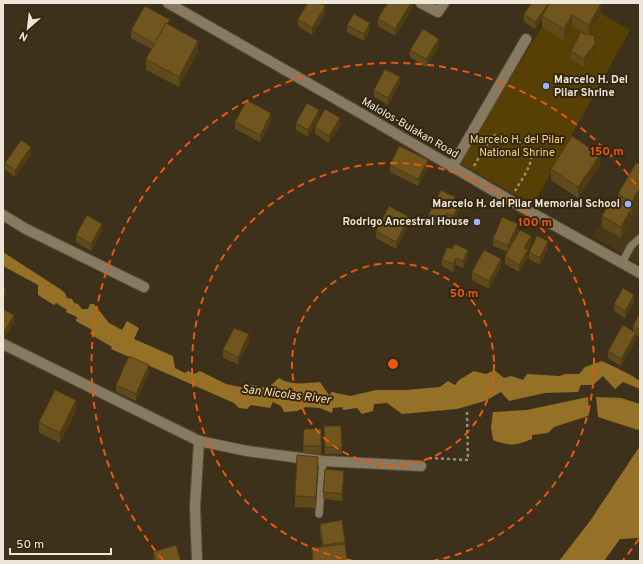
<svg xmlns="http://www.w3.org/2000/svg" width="643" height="564" viewBox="0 0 643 564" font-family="Overpass,sans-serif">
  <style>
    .built { fill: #473819 }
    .green { fill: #583f04 }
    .water { fill: #947127 }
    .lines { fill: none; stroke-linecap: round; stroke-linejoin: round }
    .lane-casing { stroke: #594e3a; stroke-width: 9 }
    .street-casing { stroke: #594e3a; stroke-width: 12 }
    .secondary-casing { stroke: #594e3a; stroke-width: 12 }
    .path { stroke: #968c7a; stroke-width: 2.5; stroke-dasharray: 3 3; stroke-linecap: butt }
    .lane { stroke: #887a61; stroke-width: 7 }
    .street { stroke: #887a61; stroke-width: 10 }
    .secondary { stroke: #887a61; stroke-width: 10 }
    .wall { fill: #60491a }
    .shaded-wall { fill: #4e3c15 }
    .building { fill: #70551e; stroke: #4e3c15 }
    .ring { fill: none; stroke: #e8590c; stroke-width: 2; stroke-dasharray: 7 5 }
    .poi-dot { fill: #92b7fd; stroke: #332711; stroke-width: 1.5 }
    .labels { text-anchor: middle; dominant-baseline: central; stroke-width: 4; stroke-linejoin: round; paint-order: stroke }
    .poi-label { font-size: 11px; font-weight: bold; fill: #eee6d8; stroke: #332711; text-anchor: end }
    .street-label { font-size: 11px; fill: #eee6d8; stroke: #332711 }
    .park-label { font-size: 11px; fill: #fad287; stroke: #332711 }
    .water-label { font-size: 12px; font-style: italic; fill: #fcdea7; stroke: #332711 }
    .centre { fill: #e8590c; stroke: #332711; stroke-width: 2 }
    .ring-label { font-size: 12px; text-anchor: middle; font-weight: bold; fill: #e8590c; stroke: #332711; stroke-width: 4; stroke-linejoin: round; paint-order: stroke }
  </style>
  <rect width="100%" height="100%" fill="#3e311b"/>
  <path class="built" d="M640,172V264L592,236Z"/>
  <path class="green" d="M557,3H582L630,30L533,205L458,162Z"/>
  <g class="water">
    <path d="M3,252L60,289L65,293L67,298L72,299L74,303L78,304L82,309H88L90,304H94L109,323L122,330L127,321L139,328L134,339L173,356L175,368L185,373L188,371L194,374L200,371L226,384L245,388L246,384L268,388L279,378C291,386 307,383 320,382L329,395L332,392L350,396L376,390H406L440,387L448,381L455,385L459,380L474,371L486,374L494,370L504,378L511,376L523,380L527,374L560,376L565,374H579L585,367L602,361L629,374L640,381V389L623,382L615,389L603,376L593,385H581L578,392L545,393L509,401L501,392L485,401L457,409L402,414L387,403L374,404L373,411L362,414L357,408L343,410L342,407L333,408L332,413L320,408L306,407L297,411L284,412L281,406L273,402L270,408L251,405L247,409L239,408L234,403L111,349L112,347L90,334L92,330L76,321L77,317L66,312L67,310L56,303L54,305L38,295V285L3,266Z"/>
    <path d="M588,397L589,415L585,417L554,427L548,433L532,435V439C516,446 509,446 493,440L491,427L493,412L527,410Z"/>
    <path d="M596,397L621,398L640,404V427L638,430L598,417Z"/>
    <path d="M640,446V538L620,539L604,561H559L590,521Z"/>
  </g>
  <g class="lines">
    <defs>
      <g id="lane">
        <path d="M622,263L631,246L640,238"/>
        <path d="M319,514L323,461"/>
      </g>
      <g id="street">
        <path d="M421,3L438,12L444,3"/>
        <path d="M452,167L526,39"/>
        <path d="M3,215L26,229L144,287"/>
        <path d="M3,344L199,441L247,451L323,461L421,466"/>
        <path d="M197,561L195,507L199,441"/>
      </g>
      <path id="secondary" d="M168,3L362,114L525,209L640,273"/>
    </defs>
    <use href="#lane" class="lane-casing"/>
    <use href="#street" class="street-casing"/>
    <use href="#secondary" class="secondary-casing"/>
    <g class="path">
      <path d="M474,166L490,139L498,133"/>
      <path d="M515,191C521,180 534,164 531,151"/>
      <path d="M429,458L468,460L467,412"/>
    </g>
    <use href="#lane" class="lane"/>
    <use href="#street" class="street"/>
    <use href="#secondary" class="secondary"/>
  </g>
  <g class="wall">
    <path d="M413,3V7L395,36L378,26V18Z"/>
    <path d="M532,3H601V14L590,34L595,40L596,49L591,57L590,56L584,67L571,59V51L587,34L572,26L564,40L542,27V20L535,29L524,22V14Z"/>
    <path d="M325,14L312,35L298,26V19Z"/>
    <path d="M170,25L198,51L179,87L146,70V59L152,49L131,38V30Z"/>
    <path d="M347,25L370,30L364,41L347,32Z"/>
    <path d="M439,46L426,67L410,57V50Z"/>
    <path d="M400,84L388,105L374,97V90Z"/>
    <path d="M319,117L308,137L296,130V123Z"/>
    <path d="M271,121L260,142L235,129V122Z"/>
    <path d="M340,125L329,143L315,134V127Z"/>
    <path d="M31,154L15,177L5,170V163Z"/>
    <path d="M636,163L632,216L631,215V220L621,238L602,227V216L618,202V194Z"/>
    <path d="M390,165L428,167L418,186L390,172Z"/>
    <path d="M600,165L578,198L551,180V169Z"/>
    <path d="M455,200L460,210L453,224L447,220L443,229L429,222V214Z"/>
    <path d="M409,224L396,249L376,238V231Z"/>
    <path d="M102,231L91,251L76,242V235Z"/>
    <path d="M518,231L512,245L531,244L528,250V257L519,272L505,264V256L508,252L493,246V239Z"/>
    <path d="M548,249L540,265L529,259V252Z"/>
    <path d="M468,257L463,268L456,265L453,272L442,266V259Z"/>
    <path d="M501,266L489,289L472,280V272Z"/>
    <path d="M634,302L625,318L614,311V304Z"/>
    <path d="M640,313V337L636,335V340L621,366L608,358V351L633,331V326Z"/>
    <path d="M249,342L238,364L223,358V350Z"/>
    <path d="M149,373L136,401L116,392V385Z"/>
    <path d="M76,411L60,443L39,433V422Z"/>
    <path d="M341,426L342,454H325L324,433Z"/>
    <path d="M304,429H321V454L303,453Z"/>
    <path d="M318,467L316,508L295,507V496Z"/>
    <path d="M344,478L342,501L323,499V492Z"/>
    <path d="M320,524L345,542V547L347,561H312V548L322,547L320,531Z"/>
    <path d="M153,552L181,561H154Z"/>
  </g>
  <g class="shaded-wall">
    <path d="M411,3H413V7L395,36V29Z"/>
    <path d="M549,3V9L542,16V20L535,29V22Z"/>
    <path d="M601,3V14L589,36V25Z"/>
    <path d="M325,6V14L312,35V28Z"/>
    <path d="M572,15V26L564,40V29Z"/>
    <path d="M370,23V30L364,41V34Z"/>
    <path d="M595,37V44L596,42V49L591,57V50Z"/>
    <path d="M439,39V46L426,67V59Z"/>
    <path d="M198,41V51L179,87V77Z"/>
    <path d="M590,49V56L584,67V59Z"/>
    <path d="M400,77V84L388,105V98Z"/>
    <path d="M319,110V117L308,137V130Z"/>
    <path d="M271,113V121L260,142V135Z"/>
    <path d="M340,118V125L329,143V136Z"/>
    <path d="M31,147V154L15,177V170Z"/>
    <path d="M600,155V165L578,198V187Z"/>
    <path d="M428,160V167L418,186V179Z"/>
    <path d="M640,187V201L632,216V202Z"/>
    <path d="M460,203V210L453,224V216Z"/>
    <path d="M631,209V220L621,238V227Z"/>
    <path d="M447,213V220L443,229V222Z"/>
    <path d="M409,217V224L396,249V242Z"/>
    <path d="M102,224V231L91,251V244Z"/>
    <path d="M518,224V231L508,252V245Z"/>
    <path d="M531,236V244L524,255V248Z"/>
    <path d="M548,241V249L540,265V258Z"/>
    <path d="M468,250V257L463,268V261Z"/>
    <path d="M528,250V257L519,272V265Z"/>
    <path d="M456,258V265L453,272V264Z"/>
    <path d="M501,259V266L489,289V281Z"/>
    <path d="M6,288V295L3,299V292Z"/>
    <path d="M634,295V302L625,318V311Z"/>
    <path d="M14,315V322L3,341V334Z"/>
    <path d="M636,333V340L621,366V359Z"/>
    <path d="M249,334V342L238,364V357Z"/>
    <path d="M149,365V373L136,401V394Z"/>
    <path d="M76,400V411L60,443V433Z"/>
    <path d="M318,457V467L316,508V497Z"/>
    <path d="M344,471V478L342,501V494Z"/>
  </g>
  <g class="building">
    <path d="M308,3H319L325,6L312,28L298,19Z"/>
    <path d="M388,3H411L395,29L378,18Z"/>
    <path d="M532,3H549L535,22L524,14Z"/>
    <path d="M550,3H601L589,25L572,15L564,29L542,16Z"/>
    <path d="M145,6L170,20L167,24L166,23L155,44L131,30Z"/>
    <path d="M354,14L370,23L364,34L347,25Z"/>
    <path d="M166,23L198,41L179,77L146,59Z"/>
    <path d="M423,29L439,39L426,59L410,50Z"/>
    <path d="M581,32L586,35L588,33L595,37L594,40L596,42L591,50L590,49L584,59L571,51Z"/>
    <path d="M385,69L400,77L388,98L374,90Z"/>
    <path d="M247,100L271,113L260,135L235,122Z"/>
    <path d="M307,103L319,110L308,130L296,123Z"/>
    <path d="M325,109L340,118L329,136L315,127Z"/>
    <path d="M572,136L600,155L578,187L551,169Z"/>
    <path d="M21,140L31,147L15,170L5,163Z"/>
    <path d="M399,146L428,160L418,179L390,165Z"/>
    <path d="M636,163L640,164V187L632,202L618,194Z"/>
    <path d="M441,190L455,197L454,200L460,203L453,216L447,213L443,222L429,214Z"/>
    <path d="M612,199L631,209L621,227L602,216Z"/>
    <path d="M389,206L409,217L396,242L376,231Z"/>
    <path d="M87,215L102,224L91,244L76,235Z"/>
    <path d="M502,217L518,224L508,245L493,239Z"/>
    <path d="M520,230L531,236L524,248L528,250L519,265L505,256Z"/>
    <path d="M537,236L548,241L540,258L529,252Z"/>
    <path d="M455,244L468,250L463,261L456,258L453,264L442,259L447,247L452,249Z"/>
    <path d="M484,250L501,259L489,281L472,272Z"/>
    <path d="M3,286L6,288L3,292Z"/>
    <path d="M623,288L634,295L625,311L614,304Z"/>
    <path d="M3,309L14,315L3,334Z"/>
    <path d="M640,313V330L633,326Z"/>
    <path d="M623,325L636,333L621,359L608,351Z"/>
    <path d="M234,328L249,334L238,357L223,350Z"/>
    <path d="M129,356L149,365L136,394L116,385Z"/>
    <path d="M55,390L76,400L60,433L39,422Z"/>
    <path d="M324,426H341L342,447H325Z"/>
    <path d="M304,429H321V446H303Z"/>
    <path d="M297,455L318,457L316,497L295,496Z"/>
    <path d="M325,469L344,471L342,494L323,492Z"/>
    <path d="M342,520L345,542L323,545L320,524Z"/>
    <path d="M345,544L347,561H313L312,548Z"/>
    <path d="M176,545L181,561H156L153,552Z"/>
  </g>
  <g class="ring">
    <circle cx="393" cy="364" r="101"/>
    <path d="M353 561A201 201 0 1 1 433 561"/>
    <path d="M639 539A302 302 0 0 1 623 560M163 560A302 302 0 1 1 639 189"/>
  </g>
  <g class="poi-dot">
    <circle cx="546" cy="86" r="4"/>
    <circle cx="628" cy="204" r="4"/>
    <circle cx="477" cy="222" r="4"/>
  </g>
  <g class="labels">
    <g class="poi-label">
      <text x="554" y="80" text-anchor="start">Marcelo H. Del<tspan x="554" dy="13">Pilar Shrine</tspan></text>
      <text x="620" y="204">Marcelo H. del Pilar Memorial School</text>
      <text x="469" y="222">Rodrigo Ancestral House</text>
    </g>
    <g class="street-label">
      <text transform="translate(410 128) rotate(30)">Malolos-Bulakan Road</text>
    </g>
    <g class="park-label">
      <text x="517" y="140">Marcelo H. del Pilar<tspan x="517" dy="13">National Shrine</tspan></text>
    </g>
    <g class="water-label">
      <text transform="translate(286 395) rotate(7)">San Nicolas River</text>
    </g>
  </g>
  <circle cx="393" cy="364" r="6" class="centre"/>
  <g class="ring-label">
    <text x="607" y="155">150 m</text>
    <text x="535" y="226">100 m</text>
    <text x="464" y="297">50 m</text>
  </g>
  <rect width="643" height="564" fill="none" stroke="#eee6d8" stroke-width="8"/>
  <g transform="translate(28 28) rotate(208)" stroke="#332711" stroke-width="3" paint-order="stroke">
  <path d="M0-3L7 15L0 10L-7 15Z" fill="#eee6d8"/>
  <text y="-6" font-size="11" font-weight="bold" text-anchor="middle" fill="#eee6d8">N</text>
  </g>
  <path d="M10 548v6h101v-6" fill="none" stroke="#eee6d8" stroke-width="2"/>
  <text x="16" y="548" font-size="12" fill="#eee6d8" stroke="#332711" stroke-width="3" paint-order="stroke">50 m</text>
</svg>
